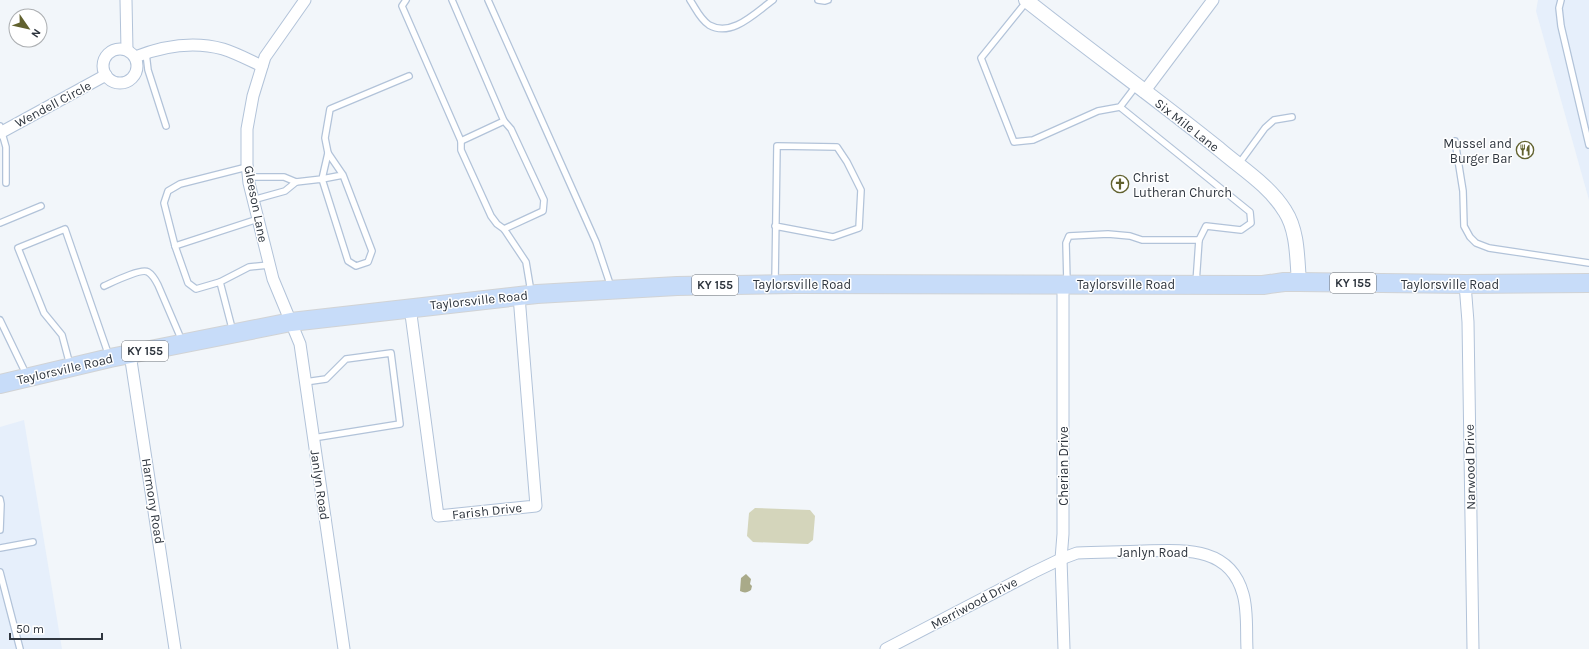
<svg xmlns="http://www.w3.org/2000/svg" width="1589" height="649" viewBox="0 0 1589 649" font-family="Karla,sans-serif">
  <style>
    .built { fill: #e6effb }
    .green { fill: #d4d5bb }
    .water { fill: #a9aa89 }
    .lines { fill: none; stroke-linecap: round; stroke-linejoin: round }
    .service-casing { stroke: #b2c3d9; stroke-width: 8 }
    .minor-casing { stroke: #b2c3d9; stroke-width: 13 }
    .tertiary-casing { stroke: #b2c3d9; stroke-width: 16 }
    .primary-casing { stroke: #d1d3d5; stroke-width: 20 }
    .service { stroke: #fff; stroke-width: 5.5 }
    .minor { stroke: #fff; stroke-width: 11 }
    .tertiary { stroke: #fff; stroke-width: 14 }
    .primary { stroke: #c7dcf9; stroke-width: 18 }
    .labels { text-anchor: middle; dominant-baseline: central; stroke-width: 3; stroke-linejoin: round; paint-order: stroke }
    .shield { fill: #fff; stroke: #6d7279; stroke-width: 1 }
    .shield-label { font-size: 12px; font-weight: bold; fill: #2f363f }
    .street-label { font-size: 13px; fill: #2f363f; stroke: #fff }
    .poi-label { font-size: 13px; fill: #2f363f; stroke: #fff; text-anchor: end }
  </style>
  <rect width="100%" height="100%" fill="#f2f6fa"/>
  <g class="built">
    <path d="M1538,0H1589V200L1536,11Z"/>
    <path d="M24,420L62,649H0V427Z"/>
  </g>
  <path class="green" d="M755,508L810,510L815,516L813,540L808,544L753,542L747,536L749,513Z"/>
  <path class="water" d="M746,574L751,579L750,584L752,586L751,590C747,593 744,593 740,591L741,578Z"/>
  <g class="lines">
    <defs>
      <g id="service">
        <path d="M406,0L402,6L461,141V150L491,216L497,224L504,229L526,262L531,292"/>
        <path d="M452,0L504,121L511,129L544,200L543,211L504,229"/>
        <path d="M488,0L596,242L611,287"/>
        <path d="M690,0C696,9 700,19 709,25C732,38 756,12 773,0"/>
        <path d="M818,0L825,1L828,0"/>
        <path d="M1561,0L1559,8L1561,26L1589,145"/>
        <path d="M1027,1L981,58L1014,142L1033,140L1098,111L1120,107L1136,86"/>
        <path d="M146,53L148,70L166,126"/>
        <path d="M1120,107L1250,212L1251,223L1241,230L1206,226L1199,240L1196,283"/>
        <path d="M0,126L6,147V183"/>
        <path d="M461,141L504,121"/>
        <path d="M1455,141L1463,191L1464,226L1470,237L1476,243L1489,248L1589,263"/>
        <path d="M328,153L325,138L330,109L409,76"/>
        <path d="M1238,165L1265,128L1274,120L1292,117"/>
        <path d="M249,177H284L296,182L285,191L253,200"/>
        <path d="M296,182L322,179L348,261L356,266L368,262L372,251L343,175L328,153L322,179L343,175"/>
        <path d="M0,223L41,206"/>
        <path d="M175,246L164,203L168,191L180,184L247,167"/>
        <path d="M220,282L196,289L188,283L175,246L258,219"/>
        <path d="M775,282L777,146L837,147L847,162L861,190L859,228L833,237L775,226"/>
        <path d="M1067,282L1066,243L1069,236L1108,234L1130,236L1142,240H1199"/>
        <path d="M104,286C113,282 141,268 148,272C153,275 156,281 158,285L182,341"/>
        <path d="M0,320L27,376"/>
        <path d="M233,332L220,282L249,267L269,265"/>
        <path d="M70,365L62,335L44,313L18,248L65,229L109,356"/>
        <path d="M305,382L326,379L346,359L391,353L400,424L313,438"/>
        <path d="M0,499L1,504L0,530"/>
        <path d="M0,548L33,542"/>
        <path d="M0,572L20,649"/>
      </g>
      <g id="minor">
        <path d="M126,0L127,50"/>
        <path d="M305,0L265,57L253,96L247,129V164L249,183L273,279L300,344L344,649"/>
        <circle cx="120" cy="66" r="17"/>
        <path d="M135,57C163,46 194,41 223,49C236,53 249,60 262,66"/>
        <path d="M1144,92L1213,0"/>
        <path d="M0,133L106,75"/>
        <path d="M1063,284V534L1061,559L1064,649"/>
        <path d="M1465,284L1468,322L1473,649"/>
        <path d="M410,307L438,516L536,506L519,296"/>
        <path d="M130,354L175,649"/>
        <path d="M886,649L1034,572L1061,559L1077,553C1100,552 1122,552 1144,551C1184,550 1230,546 1243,594C1248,611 1246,631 1247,649"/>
      </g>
      <path id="tertiary" d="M1026,0C1090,51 1156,98 1219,149C1241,168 1269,185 1285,211C1298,231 1297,259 1299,282"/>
      <path id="primary" d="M0,384L110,358L291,322L537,294L677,286L795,284L1263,285L1284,282H1299L1465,284L1589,283"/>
    </defs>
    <use href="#service" class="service-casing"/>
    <use href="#minor" class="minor-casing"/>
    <use href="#tertiary" class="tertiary-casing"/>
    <use href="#primary" class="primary-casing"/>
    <use href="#service" class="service"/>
    <use href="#minor" class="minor"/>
    <use href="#tertiary" class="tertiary"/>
    <use href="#primary" class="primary"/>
  </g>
  <defs>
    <symbol id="restaurant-ring" viewBox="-11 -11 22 22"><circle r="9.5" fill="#fff" stroke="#61612e" stroke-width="1.5"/><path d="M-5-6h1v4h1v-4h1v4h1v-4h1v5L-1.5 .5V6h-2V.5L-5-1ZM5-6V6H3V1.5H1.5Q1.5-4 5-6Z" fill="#61612e"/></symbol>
    <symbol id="church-ring" viewBox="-11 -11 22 22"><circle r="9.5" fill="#fff" stroke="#61612e" stroke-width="1.5"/><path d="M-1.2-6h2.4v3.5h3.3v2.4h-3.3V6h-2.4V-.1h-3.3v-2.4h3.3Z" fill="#61612e"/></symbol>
  </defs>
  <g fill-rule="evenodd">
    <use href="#restaurant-ring" x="1515" y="140" width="20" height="20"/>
    <use href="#church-ring" x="1110" y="174" width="20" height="20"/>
  </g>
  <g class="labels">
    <g class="shield">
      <rect x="1330" y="273" width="46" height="20" rx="3"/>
      <rect x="692" y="275" width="46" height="20" rx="3"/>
      <rect x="122" y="341" width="46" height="20" rx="3"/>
    </g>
    <g class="shield-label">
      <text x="1353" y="283">KY 155</text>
      <text x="715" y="285">KY 155</text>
      <text x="145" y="351">KY 155</text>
    </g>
    <g class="street-label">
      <text transform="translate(53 104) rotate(-28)">Wendell Circle</text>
      <text transform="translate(1187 125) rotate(38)">Six Mile Lane</text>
      <text transform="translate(256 204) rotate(79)">Gleeson Lane</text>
      <text x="802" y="284">Taylorsville Road</text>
      <text x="1126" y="284">Taylorsville Road</text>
      <text x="1450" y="284">Taylorsville Road</text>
      <text transform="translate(479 300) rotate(-6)">Taylorsville Road</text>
      <text transform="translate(65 369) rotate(-13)">Taylorsville Road</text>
      <text transform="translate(1063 466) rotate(-90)">Cherian Drive</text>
      <text transform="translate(1470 467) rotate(-91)">Narwood Drive</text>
      <text transform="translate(320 485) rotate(82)">Janlyn Road</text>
      <text transform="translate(153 501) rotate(81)">Harmony Road</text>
      <text transform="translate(487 511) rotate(-6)">Farish Drive</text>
      <text x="1153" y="552">Janlyn Road</text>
      <text transform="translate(974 603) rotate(-28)">Merriwood Drive</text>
    </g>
    <g class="poi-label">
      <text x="1512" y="143">Mussel and<tspan x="1512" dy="15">Burger Bar</tspan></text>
      <text x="1133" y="177" text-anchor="start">Christ<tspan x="1133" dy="15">Lutheran Church</tspan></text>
    </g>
  </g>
  <g transform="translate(28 28) rotate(124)"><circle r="19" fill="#ffffff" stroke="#acafb2"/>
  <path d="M0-3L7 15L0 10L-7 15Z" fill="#61612e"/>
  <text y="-6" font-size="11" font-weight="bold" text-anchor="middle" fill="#2f363f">N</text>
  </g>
  <path d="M10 633v6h92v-6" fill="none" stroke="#2f363f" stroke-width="2"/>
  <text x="16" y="633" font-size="12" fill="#2f363f" stroke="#ffffff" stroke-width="3" paint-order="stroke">50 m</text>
</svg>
